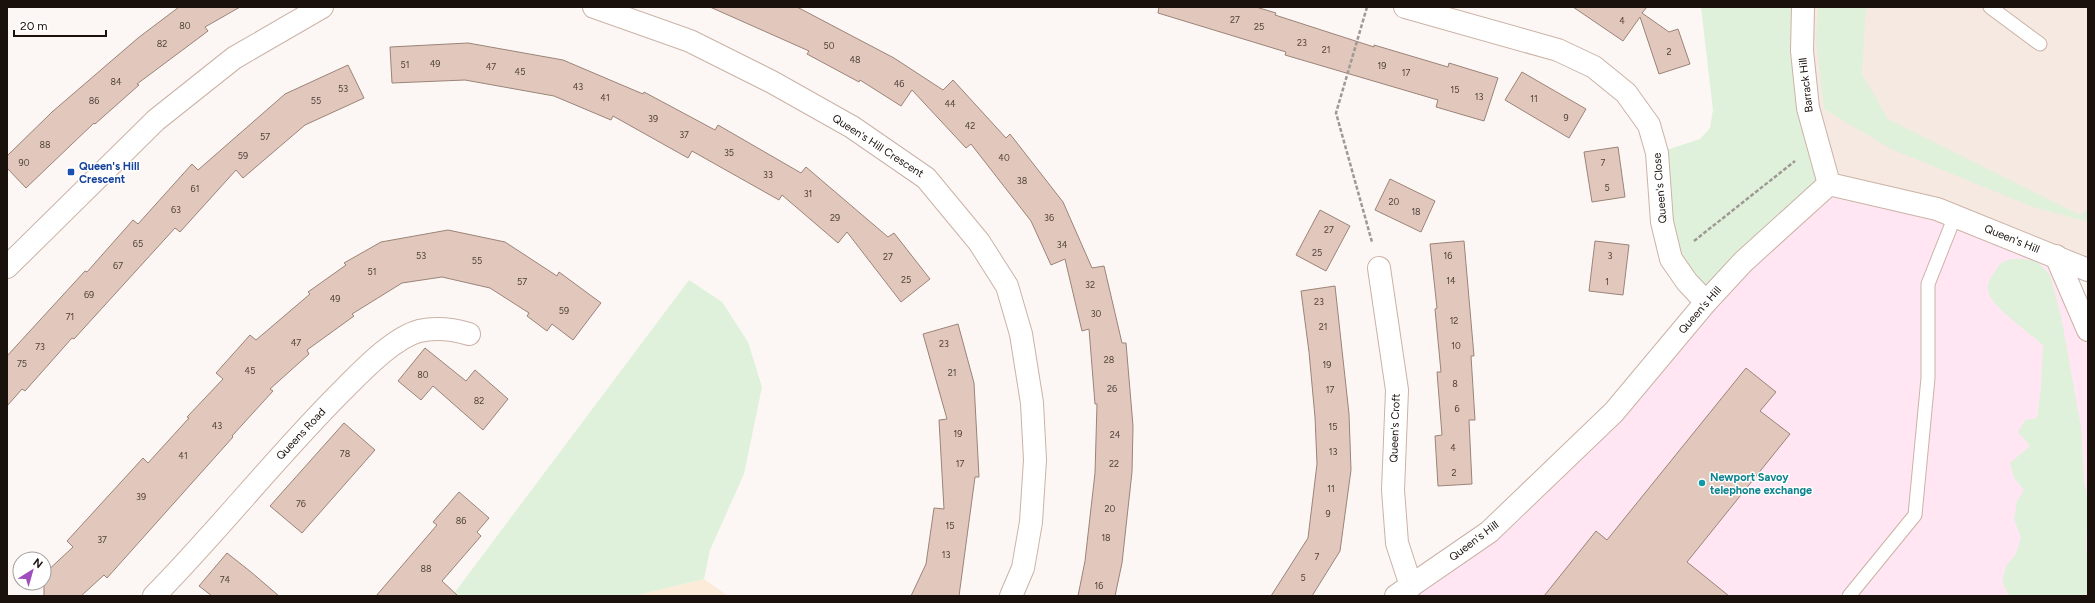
<svg xmlns="http://www.w3.org/2000/svg" width="2095" height="603" viewBox="0 0 2095 603" font-family="Figtree,sans-serif">
  <style>
    .built { fill: #f6e9e2 }
    .industrial { fill: #ffe6f2 }
    .education { fill: #fcebd9 }
    .green { fill: #dff1da }
    .building { fill: #e2c8bc; stroke: #9b8378 }
    .lines { fill: none; stroke-linecap: round; stroke-linejoin: round }
    .service-casing { stroke: #cbb2a6; stroke-width: 15 }
    .minor-casing { stroke: #cbb2a6; stroke-width: 24 }
    .tertiary-casing { stroke: #cbb2a6; stroke-width: 24 }
    .secondary-casing { stroke: #cbb2a6; stroke-width: 24 }
    .path { stroke: #9f9895; stroke-width: 2.5; stroke-dasharray: 4 2; stroke-linecap: butt }
    .service { stroke: #fff; stroke-width: 13 }
    .minor { stroke: #fff; stroke-width: 22 }
    .tertiary { stroke: #fff; stroke-width: 22 }
    .secondary { stroke: #fff; stroke-width: 22 }
    .transit-dot { fill: #1a4fb4; stroke: #fff; stroke-width: 1.5 }
    .culture-dot { fill: #0f9aa8; stroke: #fff; stroke-width: 1.5 }
    .labels { text-anchor: middle; dominant-baseline: central; stroke-width: 3; stroke-linejoin: round; paint-order: stroke }
    .number-label { font-size: 9px; fill: #4c3f39 }
    .street-label { font-size: 11px; fill: #1a110d; stroke: #fff }
    .transit-label { font-size: 11px; font-weight: bold; fill: #164399; stroke: #fff; text-anchor: start }
    .culture-label { font-size: 11px; font-weight: bold; fill: #0d838f; stroke: #fff; text-anchor: start }
  </style>
  <rect width="100%" height="100%" fill="#fcf7f4"/>
  <path class="built" d="M1803,7H2088V270L1829,184Z"/>
  <path class="industrial" d="M1829,184L2056,256L2088,330V596H1396L1489,532Z"/>
  <path class="education" d="M704,579L728,596H634Z"/>
  <g class="green">
    <path d="M1701,7H1803L1829,184L1706,302L1671,259L1657,153L1700,139L1710,128L1713,110Z"/>
    <path d="M1818,7H1866L1862,74L1888,119L2080,215L2088,209V222L2033,207L1891,149L1824,109L1816,41Z"/>
    <path d="M2011,259H2024L2038,262L2050,275L2061,316L2081,427L2084,480L2088,504L2086,548L2088,555V586L2086,596H2009L2002,582L2006,566L2016,554L2021,538L2014,519L2017,501L2024,490L2014,478L2010,463L2030,446L2018,432L2025,420L2037,418L2041,387L2043,346C2031,332 1983,304 1988,285C1990,277 1997,269 2001,263Z"/>
    <path d="M689,280L722,302L748,342L762,387L744,474L710,550L704,579L634,596H452Z"/>
  </g>
  <g class="building">
    <path d="M179,7H240L205,27L208,31L137,84L139,85L95,124L94,123L26,188L7,168V156L52,112L138,38Z"/>
    <path d="M710,7H797L894,58L943,90L953,80L1006,138L1010,134L1063,202L1092,268L1104,266L1122,343H1126L1133,426L1132,472L1122,563L1115,596H1078L1085,561L1095,473L1097,404H1095L1089,329L1082,331L1065,259L1051,265L1031,221L971,144L966,148L912,90L901,106L860,80L859,82L807,54L809,51Z"/>
    <path d="M1159,7H1256L1276,13L1275,15L1374,47V45L1448,67L1449,63L1498,78L1484,121L1436,107L1438,100L1285,55L1286,52L1158,13Z"/>
    <path d="M1573,7H1647L1642,13L1669,32L1678,29L1690,64L1659,74L1640,17L1623,41Z"/>
    <path d="M468,43L563,60L643,94L644,92L715,130L718,125L801,173L806,167L888,237L894,233L930,279L901,302L847,232L838,243L782,195L779,200L692,151L688,158L613,116L611,120L554,96L465,80L392,83L390,47Z"/>
    <path d="M348,65L364,98L305,125L243,178L236,170L180,232L175,228L74,339L72,338L25,391L22,389L7,406V356L85,271L87,272L133,220L138,224L192,164L198,170L285,94Z"/>
    <path d="M1522,72L1586,109L1569,138L1505,100Z"/>
    <path d="M1618,147L1625,197L1592,202L1584,152Z"/>
    <path d="M1390,179L1435,201L1421,232L1375,210Z"/>
    <path d="M1320,210L1350,226L1326,271L1296,255Z"/>
    <path d="M448,230L505,242L557,276L559,272L601,303L573,340L552,324L547,331L527,316L529,313L490,288L442,277L402,283L352,314L354,316L307,350L309,354L270,389L273,391L232,436L233,437L107,578L104,575L81,596H44V574L73,547L67,541L143,458L148,463L189,418L187,417L223,379L216,373L250,335L256,340L310,294L308,292L346,265L344,263L381,242Z"/>
    <path d="M1464,241L1474,356H1471L1475,420H1469L1472,484L1438,486L1435,436L1442,435L1437,372H1441L1435,309L1437,308L1430,244Z"/>
    <path d="M1595,241L1629,245L1623,295L1589,291Z"/>
    <path d="M1335,286L1349,414L1351,470L1340,551L1312,596H1271L1308,538L1317,464L1315,417L1309,352L1301,291Z"/>
    <path d="M958,324L974,383L979,477H975L959,596H911L926,564L934,508L944,509L939,420L947,419L923,334Z"/>
    <path d="M425,348L466,381L475,370L508,399L483,430L433,386L421,400L398,381Z"/>
    <path d="M1746,368L1776,392L1760,411L1790,434L1687,562L1729,596H1544L1596,531L1607,540Z"/>
    <path d="M344,423L375,450L302,533L270,506Z"/>
    <path d="M459,492L489,518L477,532L481,536L442,581L458,596H376L437,525L433,522Z"/>
    <path d="M227,553L251,572L279,596H212L199,586Z"/>
  </g>
  <g class="lines">
    <defs>
      <g id="service">
        <path d="M1990,7L2040,44"/>
        <path d="M1849,596L1915,515L1928,378V284L1955,216"/>
      </g>
      <g id="minor">
        <path d="M594,7L690,41L772,82L852,127L926,178L979,242L1007,286L1021,334L1032,403L1035,460L1031,522L1023,568L1011,596"/>
        <path d="M1405,7L1558,50L1594,67L1626,93L1649,125L1657,153L1662,222L1671,259L1687,282L1706,302"/>
        <path d="M7,267L156,120L234,58L322,7"/>
        <path d="M1379,268L1397,390L1393,490L1397,543L1411,586"/>
        <path d="M154,596C221,528 279,453 347,386C365,368 394,338 419,331C437,327 452,329 469,334"/>
      </g>
      <path id="tertiary" d="M1803,7L1802,51L1808,108L1829,184"/>
      <g id="secondary">
        <path d="M2056,256L2088,330"/>
        <path d="M1396,596L1489,532L1614,412L1706,302L1743,262L1829,184L1937,209L2088,270"/>
      </g>
    </defs>
    <use href="#service" class="service-casing"/>
    <use href="#minor" class="minor-casing"/>
    <use href="#tertiary" class="tertiary-casing"/>
    <use href="#secondary" class="secondary-casing"/>
    <g class="path">
      <path d="M1367,7L1336,113L1372,242"/>
      <path d="M1694,241L1795,161"/>
    </g>
    <use href="#service" class="service"/>
    <use href="#minor" class="minor"/>
    <use href="#tertiary" class="tertiary"/>
    <use href="#secondary" class="secondary"/>
  </g>
  <rect class="transit-dot" x="67" y="168" width="8" height="8" rx="2"/>
  <circle class="culture-dot" cx="1702" cy="483" r="4"/>
  <g class="labels">
    <g class="number-label">
      <text x="1235" y="19">27</text>
      <text x="1622" y="20">4</text>
      <text x="185" y="25">80</text>
      <text x="1259" y="26">25</text>
      <text x="1302" y="42">23</text>
      <text x="162" y="43">82</text>
      <text x="829" y="45">50</text>
      <text x="1326" y="49">21</text>
      <text x="1669" y="51">2</text>
      <text x="855" y="59">48</text>
      <text x="435" y="63">49</text>
      <text x="405" y="64">51</text>
      <text x="1382" y="65">19</text>
      <text x="491" y="66">47</text>
      <text x="520" y="71">45</text>
      <text x="1406" y="72">17</text>
      <text x="116" y="81">84</text>
      <text x="899" y="83">46</text>
      <text x="578" y="86">43</text>
      <text x="343" y="88">53</text>
      <text x="1455" y="89">15</text>
      <text x="1479" y="96">13</text>
      <text x="605" y="97">41</text>
      <text x="1534" y="98">11</text>
      <text x="94" y="100">86</text>
      <text x="316" y="100">55</text>
      <text x="950" y="103">44</text>
      <text x="1566" y="117">9</text>
      <text x="653" y="118">39</text>
      <text x="970" y="125">42</text>
      <text x="684" y="134">37</text>
      <text x="265" y="136">57</text>
      <text x="45" y="144">88</text>
      <text x="729" y="152">35</text>
      <text x="243" y="155">59</text>
      <text x="1004" y="157">40</text>
      <text x="24" y="162">90</text>
      <text x="1603" y="162">7</text>
      <text x="768" y="174">33</text>
      <text x="1022" y="180">38</text>
      <text x="1607" y="187">5</text>
      <text x="195" y="188">61</text>
      <text x="808" y="193">31</text>
      <text x="1394" y="201">20</text>
      <text x="176" y="209">63</text>
      <text x="1416" y="211">18</text>
      <text x="835" y="217">29</text>
      <text x="1049" y="217">36</text>
      <text x="1329" y="229">27</text>
      <text x="138" y="243">65</text>
      <text x="1062" y="244">34</text>
      <text x="1317" y="252">25</text>
      <text x="421" y="255">53</text>
      <text x="1448" y="255">16</text>
      <text x="1610" y="255">3</text>
      <text x="888" y="256">27</text>
      <text x="477" y="260">55</text>
      <text x="118" y="265">67</text>
      <text x="372" y="271">51</text>
      <text x="906" y="279">25</text>
      <text x="1451" y="280">14</text>
      <text x="522" y="281">57</text>
      <text x="1607" y="281">1</text>
      <text x="1090" y="284">32</text>
      <text x="89" y="294">69</text>
      <text x="335" y="298">49</text>
      <text x="1319" y="301">23</text>
      <text x="564" y="310">59</text>
      <text x="1096" y="313">30</text>
      <text x="70" y="316">71</text>
      <text x="1454" y="320">12</text>
      <text x="1323" y="326">21</text>
      <text x="296" y="342">47</text>
      <text x="944" y="343">23</text>
      <text x="1456" y="345">10</text>
      <text x="40" y="346">73</text>
      <text x="1109" y="359">28</text>
      <text x="22" y="363">75</text>
      <text x="1327" y="364">19</text>
      <text x="250" y="370">45</text>
      <text x="952" y="372">21</text>
      <text x="423" y="374">80</text>
      <text x="1455" y="383">8</text>
      <text x="1112" y="388">26</text>
      <text x="1330" y="389">17</text>
      <text x="479" y="400">82</text>
      <text x="1457" y="408">6</text>
      <text x="217" y="425">43</text>
      <text x="1333" y="426">15</text>
      <text x="958" y="433">19</text>
      <text x="1115" y="434">24</text>
      <text x="1453" y="447">4</text>
      <text x="1333" y="451">13</text>
      <text x="345" y="453">78</text>
      <text x="183" y="455">41</text>
      <text x="960" y="463">17</text>
      <text x="1114" y="463">22</text>
      <text x="1454" y="472">2</text>
      <text x="1331" y="488">11</text>
      <text x="141" y="496">39</text>
      <text x="301" y="503">76</text>
      <text x="1110" y="508">20</text>
      <text x="1328" y="513">9</text>
      <text x="461" y="520">86</text>
      <text x="950" y="525">15</text>
      <text x="1106" y="537">18</text>
      <text x="102" y="539">37</text>
      <text x="946" y="554">13</text>
      <text x="1317" y="556">7</text>
      <text x="426" y="568">88</text>
      <text x="1303" y="577">5</text>
      <text x="225" y="579">74</text>
      <text x="1099" y="585">16</text>
    </g>
    <g class="street-label">
      <text transform="translate(1806 85) rotate(-97)">Barrack Hill</text>
      <text transform="translate(878 146) rotate(33)">Queen's Hill Crescent</text>
      <text transform="translate(1660 188) rotate(-95)">Queen's Close</text>
      <text transform="translate(2012 239) rotate(22)">Queen's Hill</text>
      <text transform="translate(1700 310) rotate(-49)">Queen's Hill</text>
      <text transform="translate(1395 428) rotate(-88)">Queen's Croft</text>
      <text transform="translate(301 434) rotate(-47)">Queens Road</text>
      <text transform="translate(1474 541) rotate(-37)">Queen's Hill</text>
    </g>
    <g class="transit-label">
      <text x="79" y="166">Queen's Hill<tspan x="79" dy="13">Crescent</tspan></text>
    </g>
    <g class="culture-label">
      <text x="1710" y="477">Newport Savoy<tspan x="1710" dy="13">telephone exchange</tspan></text>
    </g>
  </g>
  <rect width="2095" height="603" fill="none" stroke="#1a110d" stroke-width="16"/>
  <g transform="translate(32 571) rotate(37)"><circle r="19" fill="#ffffff" stroke="#a3a09e"/>
  <path d="M0-3L7 15L0 10L-7 15Z" fill="#a04ebd"/>
  <text y="-6" font-size="11" font-weight="bold" text-anchor="middle" fill="#1a110d">N</text>
  </g>
  <path d="M14 30v6h92v-6" fill="none" stroke="#1a110d" stroke-width="2"/>
  <text x="20" y="30" font-size="12" fill="#1a110d" stroke="#ffffff" stroke-width="3" paint-order="stroke">20 m</text>
</svg>
